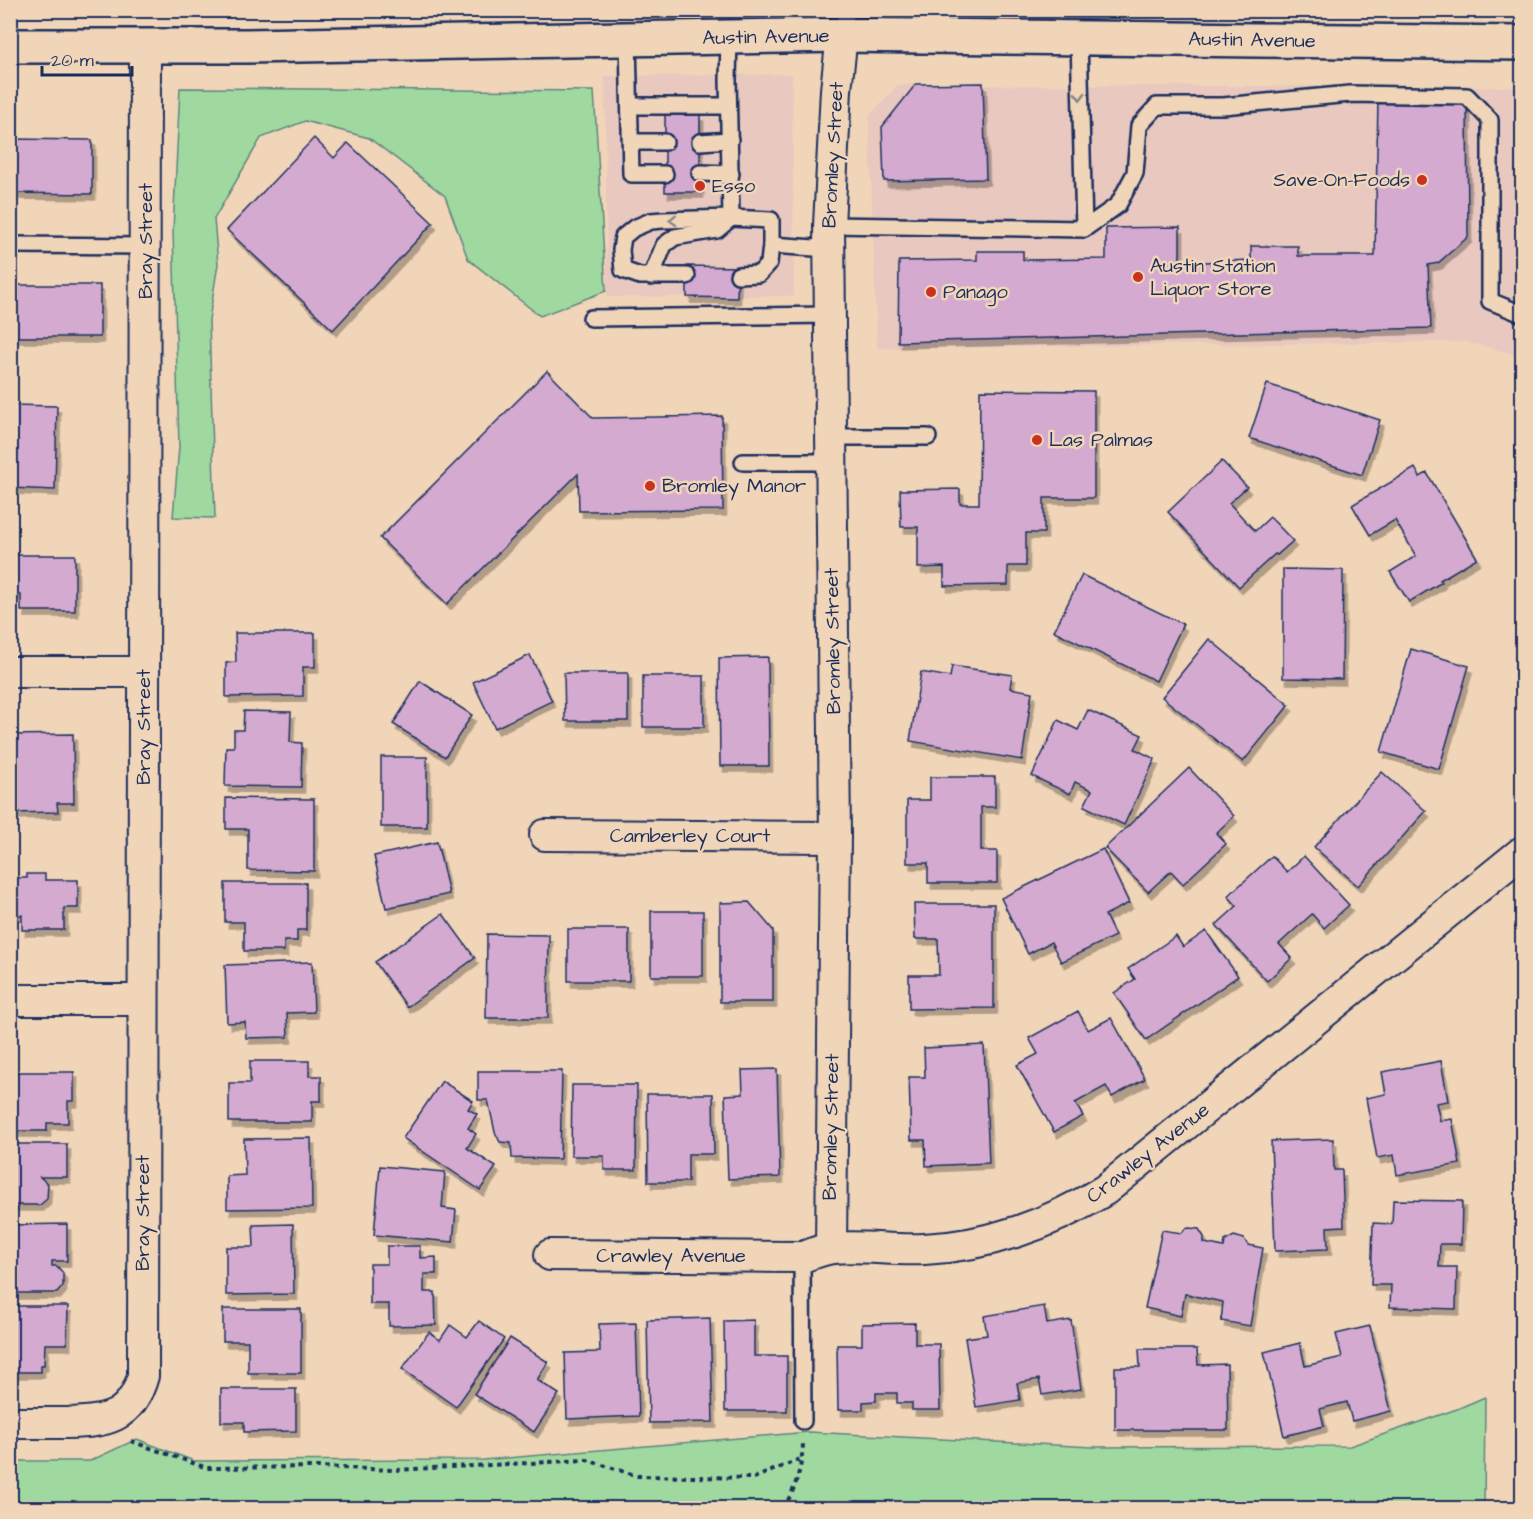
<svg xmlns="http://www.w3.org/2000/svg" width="1533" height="1519" viewBox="0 0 1533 1519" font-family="'Architects Daughter',sans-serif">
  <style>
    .built { fill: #e8c8bf }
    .green { fill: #a0d99f; stroke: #5e847e; stroke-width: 1.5 }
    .building { fill: #d4aad0; stroke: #1b2f5e; stroke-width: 1.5; filter: url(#shadow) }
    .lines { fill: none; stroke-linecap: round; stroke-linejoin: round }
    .service-casing { stroke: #1b2f5e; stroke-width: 20 }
    .minor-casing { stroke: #1b2f5e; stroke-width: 34 }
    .secondary-casing { stroke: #1b2f5e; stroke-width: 38 }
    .path { stroke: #1b2f5e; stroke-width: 4; stroke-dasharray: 4.5 4.5; stroke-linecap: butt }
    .service { stroke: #f1d5b8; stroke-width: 15 }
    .minor { stroke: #f1d5b8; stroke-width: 30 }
    .secondary { stroke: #f1d5b8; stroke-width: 33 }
    .oneway { stroke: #86828b }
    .poi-dot { fill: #c8321e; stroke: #f1d5b8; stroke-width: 2 }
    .labels { text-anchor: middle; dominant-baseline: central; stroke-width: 5; stroke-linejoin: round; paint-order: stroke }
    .street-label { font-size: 20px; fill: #1b2f5e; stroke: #f1d5b8 }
    .poi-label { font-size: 20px; fill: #1b2f5e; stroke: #f1d5b8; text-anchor: start }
  </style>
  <defs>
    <filter id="shadow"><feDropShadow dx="3.5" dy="6" stdDeviation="0" flood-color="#0004"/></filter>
  </defs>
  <rect width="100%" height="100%" fill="#f1d5b8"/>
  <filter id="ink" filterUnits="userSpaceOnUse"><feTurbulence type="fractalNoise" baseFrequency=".0167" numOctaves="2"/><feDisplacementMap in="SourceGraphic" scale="12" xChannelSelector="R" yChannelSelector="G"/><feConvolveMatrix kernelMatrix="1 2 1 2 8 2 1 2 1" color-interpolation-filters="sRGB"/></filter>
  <g filter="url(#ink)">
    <g class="built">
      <path d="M792,74L794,296L607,297L605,76Z"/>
      <path d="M898,85L1522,87V356L1466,342L877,348L869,116Z"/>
    </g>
    <g class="green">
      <path d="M180,88L594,91L606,291L540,316L468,259L445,196L369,138L305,121L261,138L214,219L218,264L209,320L215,518L173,517L179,447L173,230Z"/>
      <path d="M1485,1397L1484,1508H11V1461H90L137,1439L194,1461L483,1460L809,1432L1092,1447L1350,1446L1457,1409Z"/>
    </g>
    <g class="building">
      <path d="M983,83L986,179L884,181L882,127L916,84Z"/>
      <path d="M1378,100L1467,101L1468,237L1438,263L1428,265L1431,328L898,342L899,261L977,260V251H1023V260L1106,259V228L1180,227V263L1251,260V246H1298V256H1375Z"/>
      <rect x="665" y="115" width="35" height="77"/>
      <path d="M314,138L334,158L348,143L433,223L333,330L227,230Z"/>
      <path d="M10,139L92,140V194L10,193Z"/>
      <path d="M687,266L738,267L737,298L687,297Z"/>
      <rect x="10" y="285" width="90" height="52"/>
      <path d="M547,371L593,418L722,416L723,510L579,511L578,474L447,604L380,538Z"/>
      <path d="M1267,384L1380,420L1362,475L1249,438Z"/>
      <path d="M980,390L1094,391V498H1044V533H1026V566H1008V585L944,586V567L918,568V527H901L900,490L960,489V504H979Z"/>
      <path d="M10,405L57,406L55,490L10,488Z"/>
      <path d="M1222,461L1247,487L1229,503L1255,531L1270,517L1293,541L1277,555L1275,554L1239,587L1168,512Z"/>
      <path d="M1415,468L1420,477L1427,473L1477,558L1440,580L1442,582L1409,602L1390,572L1416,556L1395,520L1370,535L1352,505Z"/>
      <path d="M13,555H75V611H21V595H10V578H14Z"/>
      <path d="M1283,569L1343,570L1342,679L1283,678Z"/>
      <path d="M1082,575L1183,624L1156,681L1054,631Z"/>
      <path d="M235,633H315V667H303V696L226,697V663L236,662Z"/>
      <path d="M1209,639L1289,705L1243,762L1162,697Z"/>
      <path d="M1411,649L1469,666L1439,769L1381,752Z"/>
      <path d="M530,655L552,701L495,728L473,682Z"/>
      <path d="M768,657L769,766H720L719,658Z"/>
      <path d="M952,666L1012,675L1010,688L1032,692L1022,760L910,741L921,672L950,677Z"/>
      <path d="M564,673H628V721H565Z"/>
      <rect x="643" y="676" width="61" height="51"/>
      <path d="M420,681L472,715L445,757L393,724Z"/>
      <path d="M1088,710L1142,735L1135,749L1155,759L1124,825L1084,806L1092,790L1075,782L1070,794L1032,776L1058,720L1078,730Z"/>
      <path d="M244,711L291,712L290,742L302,743L301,787L225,786L226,747H234V730H243Z"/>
      <path d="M73,734L74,803H57L58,812L10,813V735Z"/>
      <rect x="381" y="757" width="46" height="70"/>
      <path d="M1189,768L1234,816L1216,833L1226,844L1183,884L1171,871L1148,892L1105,848Z"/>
      <path d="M1382,772L1426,811L1358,886L1314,847Z"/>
      <path d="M930,777H995V807H981V851H997V883H928V863H907V800H930Z"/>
      <path d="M226,798L314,799V871L248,870V829H226Z"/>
      <path d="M437,842L449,894L386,908L374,856Z"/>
      <path d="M1103,849L1129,903L1105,915L1115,936L1061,962L1051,942L1028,954L1001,898Z"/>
      <path d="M1272,856L1287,872L1304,856L1349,905L1324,928L1312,914L1279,944L1292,958L1267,981L1216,925L1237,906L1228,896Z"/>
      <path d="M27,874H45V880H78V908H64V930H22V915H14V878H27Z"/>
      <path d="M225,883H306V930H297V941H284V951H244V922H225Z"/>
      <path d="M749,902L773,930V1002H720V903Z"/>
      <path d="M914,904H994V1008L909,1009V975H939L938,939H915Z"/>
      <rect x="651" y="911" width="52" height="65"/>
      <path d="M443,914L475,958L407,1007L375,962Z"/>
      <rect x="568" y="929" width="61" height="52"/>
      <path d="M1206,931L1238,976L1146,1040L1114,993L1135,979L1128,969L1176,936L1183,947Z"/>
      <path d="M487,934L549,935L548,1018H486Z"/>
      <path d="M312,962L314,1012L287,1013L288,1037L246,1038L245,1022L227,1023L225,965Z"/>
      <path d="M1078,1011L1088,1030L1111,1018L1145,1079L1112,1097L1106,1086L1075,1103L1083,1116L1054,1132L1017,1065L1038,1054L1029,1038Z"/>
      <path d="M984,1045L989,1163L926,1166L925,1140H911L909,1077H925L924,1048Z"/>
      <path d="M250,1061H309V1076H321V1101H312V1122H229V1083H250Z"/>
      <path d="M1441,1061L1448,1101L1436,1103L1440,1121L1452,1119L1460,1164L1397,1175L1394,1155L1377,1158L1366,1098L1386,1094L1382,1072Z"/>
      <path d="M777,1069L780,1177L728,1179L725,1095L743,1094L742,1070Z"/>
      <path d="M478,1071H562L560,1159L512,1158L511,1143L500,1142L495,1132L488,1100H478Z"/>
      <path d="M10,1072H74V1101H68V1123H47V1131H10Z"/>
      <path d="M442,1081L473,1101L468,1109L477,1114L468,1128L476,1134L467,1148L496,1167L480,1190L403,1138Z"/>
      <path d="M572,1085H637L636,1170H604V1156H571Z"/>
      <path d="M647,1094H713L714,1154H688V1182H648Z"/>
      <path d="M311,1138L312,1208L227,1209V1176L245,1175L244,1139Z"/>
      <path d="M1333,1139L1334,1170H1342L1344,1226L1327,1227L1328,1249L1275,1251L1271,1141Z"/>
      <path d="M10,1144H67V1177H40L48,1184L47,1199L40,1205H10Z"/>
      <path d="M380,1166L445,1172L442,1208L456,1210L453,1242L374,1235Z"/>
      <path d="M1393,1200L1462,1201L1461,1244H1440L1439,1267H1457L1456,1309L1390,1307L1391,1285H1371L1373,1223L1392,1224Z"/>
      <path d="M67,1224V1261H52V1266H57L63,1273V1286L57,1293H10V1225Z"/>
      <path d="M293,1224L294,1294L226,1295V1247H254L253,1225Z"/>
      <path d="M1189,1228L1199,1229L1204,1237V1243L1224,1247L1225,1241L1234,1236L1244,1239L1248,1245L1263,1248L1250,1326L1221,1321L1223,1302L1185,1294L1181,1316L1145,1308L1162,1230L1182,1233L1185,1229Z"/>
      <path d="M387,1246H420V1258L436,1257V1274H424V1292H435L436,1325L389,1326V1304H370V1264H387Z"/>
      <path d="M10,1306H68L67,1344H45L44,1365H41V1372H10Z"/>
      <path d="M1044,1306L1047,1324L1071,1320L1081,1389L1042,1395L1039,1379L1017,1383L1020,1400L976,1407L965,1338L987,1335L984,1316Z"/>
      <path d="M223,1309H301V1373H248V1341H223Z"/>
      <path d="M710,1318L713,1422L649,1423L647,1320Z"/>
      <path d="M754,1320V1356H787V1411H725L724,1321Z"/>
      <path d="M479,1321L504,1339L456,1407L402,1369L429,1332L440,1340L450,1325L467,1337Z"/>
      <path d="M636,1323L639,1416L567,1419L565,1353L600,1352L599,1324Z"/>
      <path d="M915,1323V1344H939L940,1410H912V1403H897V1393H876V1401L863,1402V1410H838L837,1345H862V1324Z"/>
      <path d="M1370,1326L1391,1411L1352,1421L1347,1402L1320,1409L1324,1426L1284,1436L1264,1352L1300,1343L1305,1366L1342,1357L1336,1334Z"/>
      <path d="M510,1338L548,1362L537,1380L559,1394L534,1432L474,1394Z"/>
      <path d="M1139,1349H1197L1198,1365L1227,1364L1228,1430H1115V1367H1140Z"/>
      <path d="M221,1389H296V1431L244,1432V1422H221Z"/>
    </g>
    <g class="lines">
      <defs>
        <g id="service">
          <path d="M842,35L847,10"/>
          <path d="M729,38L728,80L731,218"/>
          <path d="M1079,38L1084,229"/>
          <path d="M628,39L631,174H665"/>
          <path d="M631,106H728"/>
          <path d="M631,142H665"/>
          <path d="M700,142L730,140"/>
          <path d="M700,173L731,174"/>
          <path d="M829,225L1084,229L1118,205L1135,173L1139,126L1157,106H1223L1350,94L1467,96L1490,120V301L1522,314"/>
          <path d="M10,245L146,246"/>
          <path d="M738,275L759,274L769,263L771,245"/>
          <path d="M687,276H640L623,270L621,250L623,237L634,228L651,221L663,220L731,218L771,220V245L829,249"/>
          <path d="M651,277L664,245L675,237L717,230L731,218"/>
          <path d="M591,318L830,315"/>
          <path d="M831,437H928"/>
          <path d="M743,462H831"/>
          <path d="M802,1257L803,1421"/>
        </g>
        <g id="minor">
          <path d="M10,672H144"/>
          <path d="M545,835L835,837"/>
          <path d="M10,1000H142"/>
          <path d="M831,1248L835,837L829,225L836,90L842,35"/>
          <path d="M550,1255L802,1257C812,1254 823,1249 833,1248C863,1245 894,1251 924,1249C988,1246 1051,1224 1105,1190L1522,852"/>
          <path d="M10,1423C29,1423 48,1423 67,1423C107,1422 131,1418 143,1376L145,45"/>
        </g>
        <path id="secondary" d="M10,46H247L842,35L1522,43"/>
      </defs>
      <use href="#service" class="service-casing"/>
      <use href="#minor" class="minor-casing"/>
      <use href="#secondary" class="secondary-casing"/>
      <g class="path">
        <path d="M131,1441L207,1468L318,1467L394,1470L587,1460L638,1476L754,1478L803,1458"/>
        <path d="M783,1508C796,1490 803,1463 803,1441"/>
      </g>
      <use href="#service" class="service"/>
      <use href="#minor" class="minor"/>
      <use href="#secondary" class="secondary"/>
    </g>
    <defs><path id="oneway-chevron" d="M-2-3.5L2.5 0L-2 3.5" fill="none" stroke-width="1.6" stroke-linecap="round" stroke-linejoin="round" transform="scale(1.5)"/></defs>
    <g class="oneway">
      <use href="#oneway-chevron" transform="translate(1080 96) rotate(89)"/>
      <use href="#oneway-chevron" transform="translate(673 220) rotate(178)"/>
    </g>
  </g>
  <g class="poi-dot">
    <circle cx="1422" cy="180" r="6"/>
    <circle cx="700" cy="186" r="6"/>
    <circle cx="1138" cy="277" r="6"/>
    <circle cx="931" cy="292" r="6"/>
    <circle cx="1037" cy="440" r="6"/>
    <circle cx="650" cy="486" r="6"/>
  </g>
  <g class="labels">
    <g class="street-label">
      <text transform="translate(766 37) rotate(-1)">Austin Avenue</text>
      <text transform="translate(1252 40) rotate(1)">Austin Avenue</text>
      <text transform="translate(833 155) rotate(-87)">Bromley Street</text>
      <text transform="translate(146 241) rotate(-90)">Bray Street</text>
      <text transform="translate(833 641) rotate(-91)">Bromley Street</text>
      <text transform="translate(144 727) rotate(-90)">Bray Street</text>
      <text x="690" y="836">Camberley Court</text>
      <text transform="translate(831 1127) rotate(-89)">Bromley Street</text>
      <text transform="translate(1148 1153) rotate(-38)">Crawley Avenue</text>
      <text transform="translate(143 1213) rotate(-90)">Bray Street</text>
      <text x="671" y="1256">Crawley Avenue</text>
    </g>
    <g class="poi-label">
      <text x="1410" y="180" text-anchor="end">Save-On-Foods</text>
      <text x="712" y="186">Esso</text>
      <text x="1150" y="266">Austin Station<tspan x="1150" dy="23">Liquor Store</tspan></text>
      <text x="943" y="292">Panago</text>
      <text x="1049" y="440">Las Palmas</text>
      <text x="662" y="486">Bromley Manor</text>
    </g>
  </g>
  <rect width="1533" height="1519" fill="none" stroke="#f1d5b8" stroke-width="36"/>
  <rect x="18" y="18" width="1497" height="1483" fill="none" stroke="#1b2f5e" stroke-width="2" filter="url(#ink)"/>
  <path d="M42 66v9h90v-9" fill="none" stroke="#1b2f5e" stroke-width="3"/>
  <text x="51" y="66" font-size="18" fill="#1b2f5e" stroke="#f1d5b8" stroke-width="4.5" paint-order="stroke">20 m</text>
</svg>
